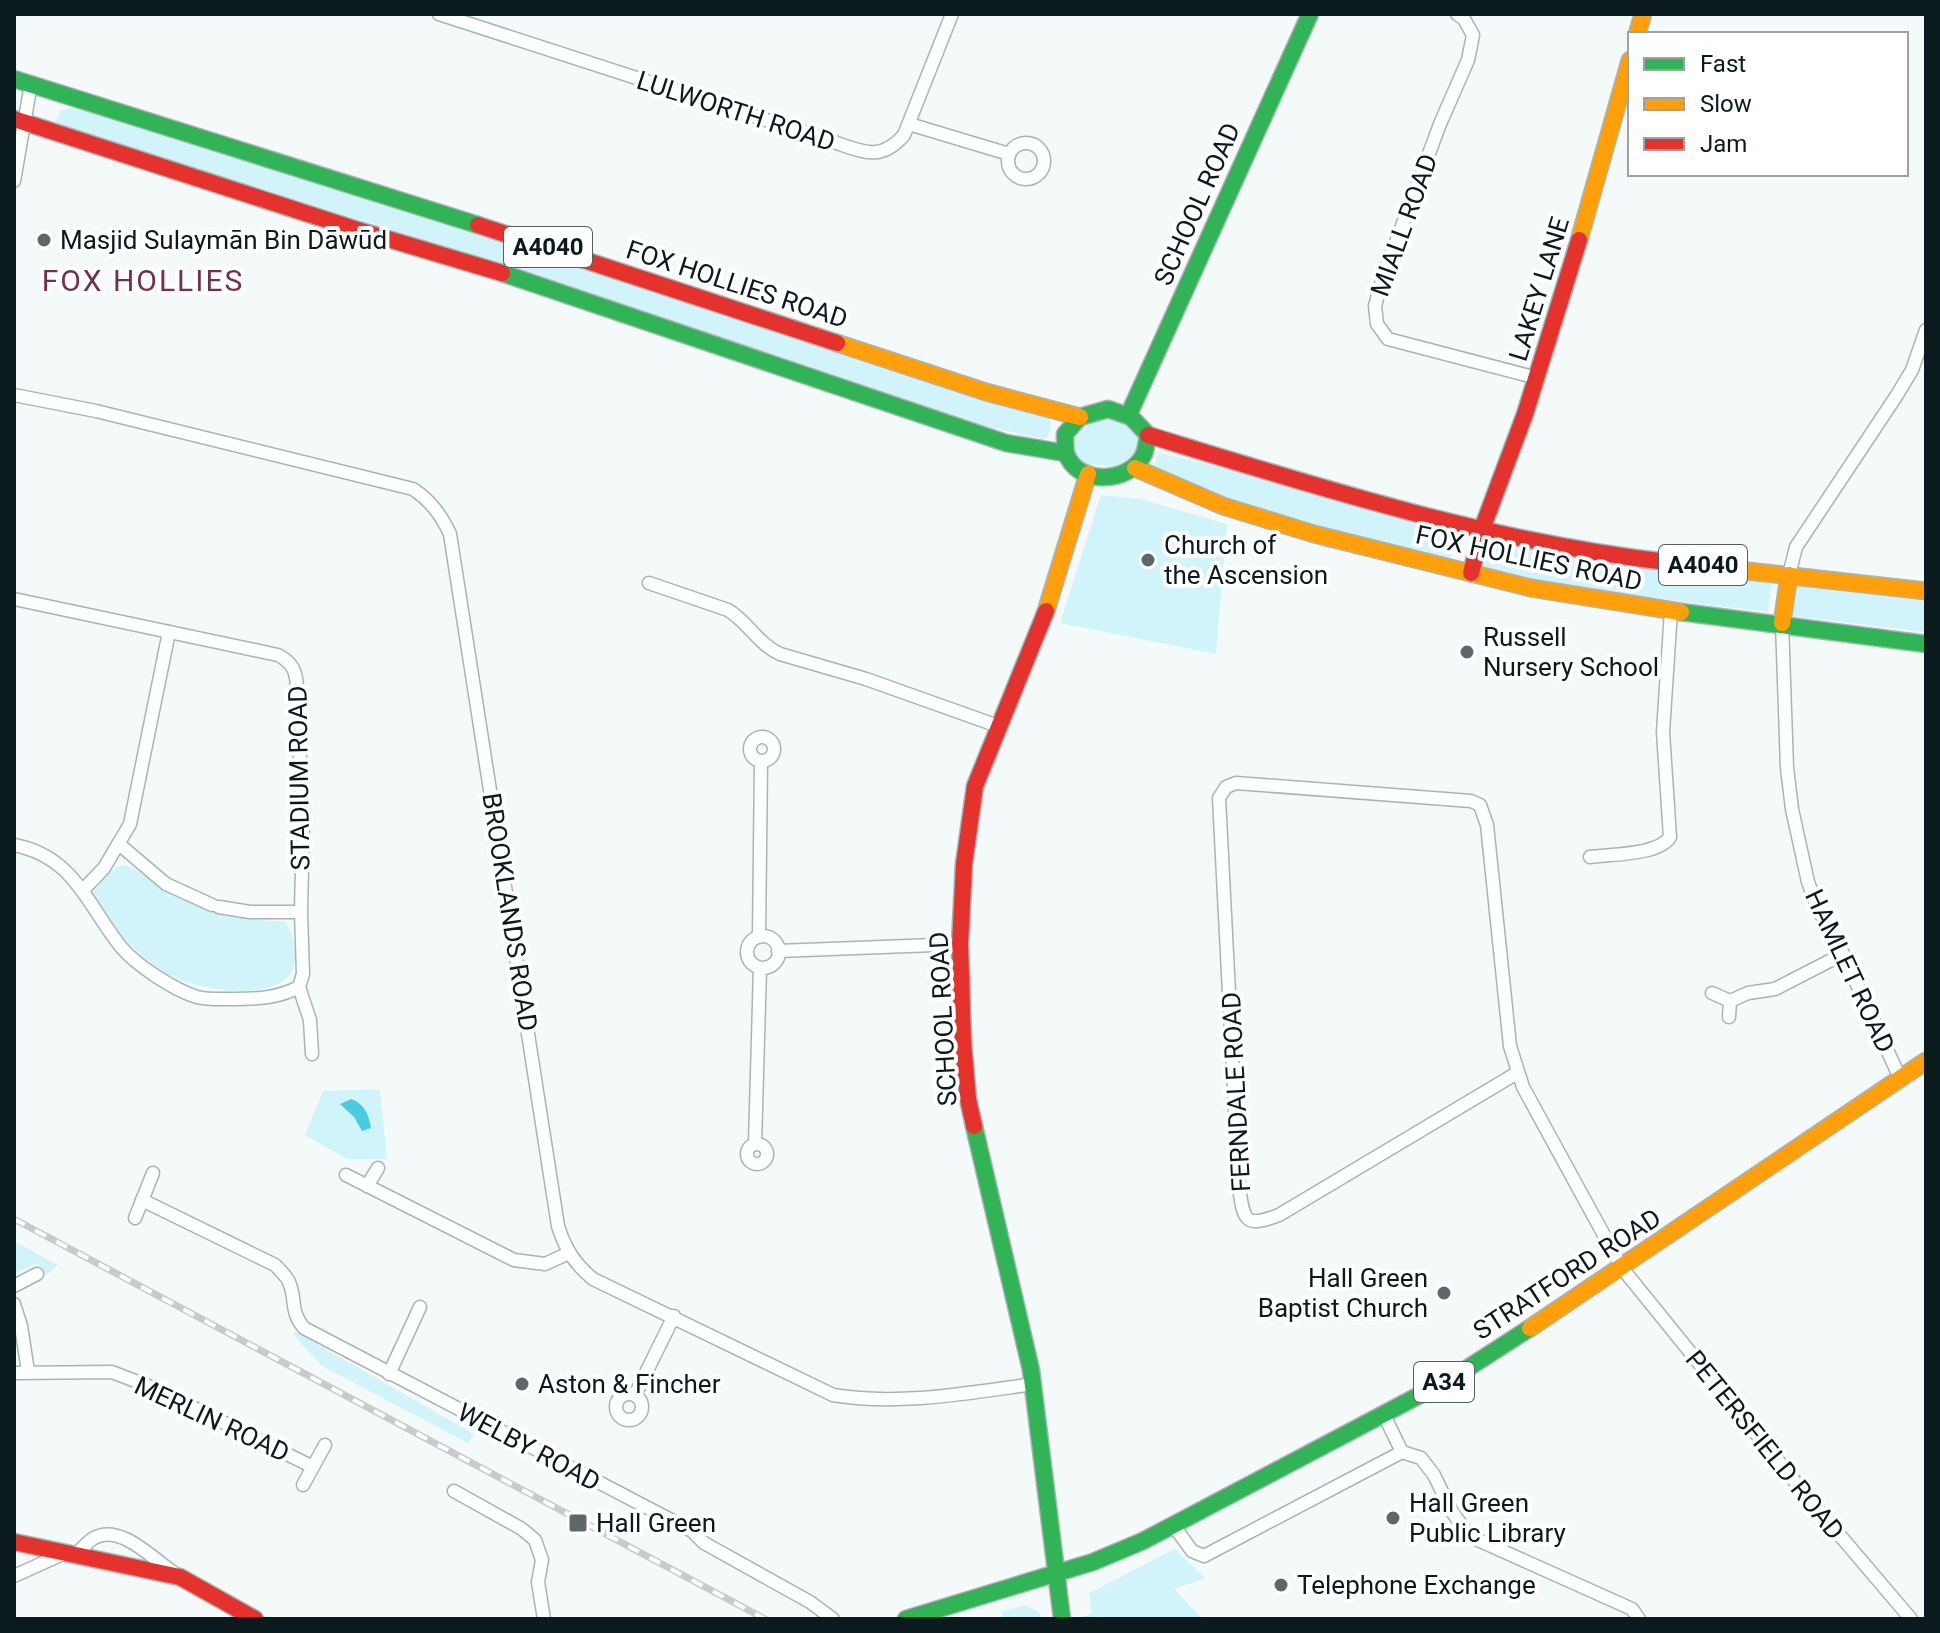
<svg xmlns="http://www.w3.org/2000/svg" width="1940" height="1633" viewBox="0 0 1940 1633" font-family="Roboto,sans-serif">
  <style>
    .green { fill: #d1f4fb }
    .water { fill: #49ccdf }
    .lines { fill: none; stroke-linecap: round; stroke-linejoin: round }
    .street-casing { stroke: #aab4b5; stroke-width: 15 }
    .fast-casing { stroke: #aab4b5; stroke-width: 19 }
    .slow-casing { stroke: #aab4b5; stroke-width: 19 }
    .jam-casing { stroke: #aab4b5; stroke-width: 19 }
    .street { stroke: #fdfefe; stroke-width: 12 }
    .fast { stroke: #30b455; stroke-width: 16 }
    .slow { stroke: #ff9f0a; stroke-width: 16 }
    .jam { stroke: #e5322d; stroke-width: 16 }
    .rail-casing { stroke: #c9cbcb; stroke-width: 7 }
    .rail { stroke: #fff; stroke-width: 4; stroke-dasharray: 12; stroke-linecap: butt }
    .poi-dot { fill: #5c686a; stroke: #fff; stroke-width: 3 }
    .labels { text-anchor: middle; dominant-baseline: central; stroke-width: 8; stroke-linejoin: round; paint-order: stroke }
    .shield { fill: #fff; stroke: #545f61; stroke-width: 2 }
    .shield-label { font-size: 24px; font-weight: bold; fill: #0a1a1d }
    .street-label { font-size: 26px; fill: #0a1a1d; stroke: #fff }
    .poi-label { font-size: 26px; fill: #0a1a1d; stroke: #fff; text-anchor: start }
    .quarter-label { font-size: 30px; letter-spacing: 2px; fill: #74304b; stroke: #fff }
  </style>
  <rect width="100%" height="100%" fill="#f4f9f9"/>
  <g class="green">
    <path d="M79,108L260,163L1050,419L1051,428L1048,436L1043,439L985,426L547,279L58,124L56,121L61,110Z"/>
    <path d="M1098,418L1127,421L1142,437L1140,451L1115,467L1083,463L1075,453L1072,437L1081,426Z"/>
    <path d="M1158,453L1203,463L1459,532L1451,558L1377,542L1241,503L1154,468Z"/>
    <path d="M1101,495L1140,499L1227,524L1216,654L1060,623Z"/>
    <path d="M1489,539L1620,565L1772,582L1768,612L1550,585L1482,567Z"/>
    <path d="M1796,586L1926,601V632L1792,616Z"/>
    <path d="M122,865C139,868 151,881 166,889C206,912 239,921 285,921C292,932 295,943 295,956C297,1008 196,991 168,974C137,955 108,927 94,892C101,880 109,870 122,865Z"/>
    <path d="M380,1089L387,1159H347L305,1135L323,1091Z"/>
    <path d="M14,1241L58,1265L46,1275L37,1263L14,1274Z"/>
    <path d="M294,1331L474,1434L468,1443L322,1366L294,1336Z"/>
    <path d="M1175,1549L1205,1578L1174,1589L1203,1619H1075L1092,1614L1089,1593Z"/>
    <path d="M1026,1605L1039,1612L1042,1619H1003L1002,1611Z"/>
  </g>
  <path class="water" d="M351,1099C364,1103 369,1115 371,1128L362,1131L354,1117L340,1104Z"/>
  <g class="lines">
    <defs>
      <g id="street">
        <path d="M439,14L831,141C861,151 880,163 904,135L952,14"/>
        <path d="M1457,14L1464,19L1473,35L1468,60L1440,124L1383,277L1375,306L1377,324L1388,339L1537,378"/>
        <path d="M909,124L1009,154"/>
        <circle cx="1026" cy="161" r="18"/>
        <path d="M14,181L31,84"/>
        <path d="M14,395L96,411L413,489C431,501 441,515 450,534L558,1226C565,1249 575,1264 593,1279L833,1395C899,1406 968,1393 1034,1384"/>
        <path d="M1789,575L1796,547L1897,395L1912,370L1926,330"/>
        <path d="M649,583L728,610C748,622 758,644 780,654L866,679L998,726"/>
        <path d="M14,599L278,655C293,663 296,671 297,687L303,825L301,912L303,974L299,987C278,998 257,999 234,999C222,999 209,1000 197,997C174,990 136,965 121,947C88,906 74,856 14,845"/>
        <path d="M1782,623L1787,768L1792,809L1808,882L1818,909L1843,954L1900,1078"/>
        <circle cx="762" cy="749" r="12"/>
        <path d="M120,845L166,884L212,905"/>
        <path d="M1590,857C1611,854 1659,855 1670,837L1663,732L1671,611"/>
        <path d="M84,889L104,868L130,824L169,632"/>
        <path d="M219,907L250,912H301"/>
        <circle cx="763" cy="952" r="16"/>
        <path d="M759,937L761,761"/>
        <path d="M778,951L960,944"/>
        <path d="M299,987L310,1020L312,1054"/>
        <path d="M1712,993L1730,1001L1729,1017"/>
        <path d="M1730,1001L1748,993L1775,989L1843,954"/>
        <path d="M1517,1073L1279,1215C1245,1228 1244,1221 1239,1188L1219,798L1226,787L1236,783L1471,801L1480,805L1487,825L1510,1046L1523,1087L1622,1268L1809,1499L1911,1619"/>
        <circle cx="757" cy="1154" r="10"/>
        <path d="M755,1144L760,968"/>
        <path d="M346,1175L514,1260L545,1264L569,1253"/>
        <path d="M367,1186L378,1168"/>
        <path d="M142,1200L275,1265C279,1269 285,1275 288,1280C297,1297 289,1311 304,1328L692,1531L704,1543L810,1602L833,1619"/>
        <path d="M135,1218L153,1173"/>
        <path d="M14,1286L37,1274"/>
        <path d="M14,1304L21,1326L28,1371"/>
        <path d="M14,1373L112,1372L156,1389L313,1467"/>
        <path d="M389,1374L420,1307"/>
        <circle cx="629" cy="1407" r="13"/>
        <path d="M635,1395L674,1316"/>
        <path d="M1384,1415L1402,1452L1421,1458L1434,1475L1451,1510L1469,1536L1632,1609L1639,1619"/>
        <path d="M303,1485L325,1445"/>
        <path d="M454,1491L522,1529L535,1540L542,1560L538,1582L544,1619"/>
        <path d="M1174,1526L1192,1551L1204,1556L1402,1452"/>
        <path d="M75,1555C81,1550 87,1542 94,1538C120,1523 153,1559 173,1572"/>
        <path d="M14,1576L65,1553"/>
      </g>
      <g id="fast">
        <path d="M14,79L478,225"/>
        <path d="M502,273L1006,443L1065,453"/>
        <path d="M1108,409L1131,417L1148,435C1147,441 1146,449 1144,454C1130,484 1077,486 1066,453C1065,448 1065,440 1065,434L1080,417Z"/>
        <path d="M1129,414L1310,14"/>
        <path d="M1681,612L1926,644"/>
        <path d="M974,1126L1031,1370L1062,1619"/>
        <path d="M906,1619L1093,1562L1143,1541L1454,1377L1530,1328"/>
      </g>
      <g id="slow">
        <path d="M1637,34L1643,14"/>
        <path d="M1579,240L1630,60"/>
        <path d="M837,343L986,392L1080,417"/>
        <path d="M1135,468L1223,506L1314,534L1531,588L1681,612"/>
        <path d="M1667,562L1926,591"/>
        <path d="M1046,611L1088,474"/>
        <path d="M1782,623L1789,575"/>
        <path d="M1530,1328L1926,1061"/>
      </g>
      <g id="jam">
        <path d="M14,119L358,230L502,273"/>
        <path d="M478,225L837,343"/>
        <path d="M1148,435C1318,487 1490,542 1667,562"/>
        <path d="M1482,529L1525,414L1579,240"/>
        <path d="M1471,573L1482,529"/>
        <path d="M974,1126L968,1099L963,1042L960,944L964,864L975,786L1046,611"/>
        <path d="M14,1542L180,1577L255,1619"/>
      </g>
    </defs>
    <use href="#street" class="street-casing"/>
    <use href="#fast" class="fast-casing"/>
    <use href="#slow" class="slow-casing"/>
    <use href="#jam" class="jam-casing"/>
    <use href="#street" class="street"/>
    <use href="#fast" class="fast"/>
    <use href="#slow" class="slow"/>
    <use href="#jam" class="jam"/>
    <defs>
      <path id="rail" d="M14,1219L765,1619"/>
    </defs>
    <use href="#rail" class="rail-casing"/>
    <use href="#rail" class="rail"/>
  </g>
  <g class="poi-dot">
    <circle cx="44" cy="240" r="8"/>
    <circle cx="1148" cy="560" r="8"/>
    <circle cx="1467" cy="652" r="8"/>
    <circle cx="1444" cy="1293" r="8"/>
    <circle cx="522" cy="1384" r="8"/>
    <circle cx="1393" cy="1518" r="8"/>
    <rect x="568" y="1513" width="20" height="20" rx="4"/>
    <circle cx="1281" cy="1585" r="8"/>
  </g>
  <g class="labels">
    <g class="shield">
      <rect x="504" y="227" width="88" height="40" rx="6"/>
      <rect x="1659" y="545" width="88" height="40" rx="6"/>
      <rect x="1414" y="1362" width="60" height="40" rx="6"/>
    </g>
    <g class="shield-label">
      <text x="548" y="247">A4040</text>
      <text x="1703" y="565">A4040</text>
      <text x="1444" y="1382">A34</text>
    </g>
    <g class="street-label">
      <text transform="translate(736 111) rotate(18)">LULWORTH ROAD</text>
      <text transform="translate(1197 204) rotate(-66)">SCHOOL ROAD</text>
      <text transform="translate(1404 225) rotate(-70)">MIALL ROAD</text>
      <text transform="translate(737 284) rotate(18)">FOX HOLLIES ROAD</text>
      <text transform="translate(1539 289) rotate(-73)">LAKEY LANE</text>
      <text transform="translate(1529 558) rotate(12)">FOX HOLLIES ROAD</text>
      <text transform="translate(299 778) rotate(-91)">STADIUM ROAD</text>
      <text transform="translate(510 912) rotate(81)">BROOKLANDS ROAD</text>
      <text transform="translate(1850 971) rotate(65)">HAMLET ROAD</text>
      <text transform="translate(943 1019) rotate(-93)">SCHOOL ROAD</text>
      <text transform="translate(1236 1092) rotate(-93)">FERNDALE ROAD</text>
      <text transform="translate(1567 1274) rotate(-33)">STRATFORD ROAD</text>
      <text transform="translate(212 1419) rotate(25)">MERLIN ROAD</text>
      <text transform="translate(1765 1445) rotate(51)">PETERSFIELD ROAD</text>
      <text transform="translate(529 1447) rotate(28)">WELBY ROAD</text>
    </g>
    <g class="poi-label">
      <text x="60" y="240">Masjid Sulaymān Bin Dāwūd</text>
      <text x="1164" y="545">Church of<tspan x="1164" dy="30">the Ascension</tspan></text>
      <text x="1483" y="637">Russell<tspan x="1483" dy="30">Nursery School</tspan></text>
      <text x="1428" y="1278" text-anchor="end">Hall Green<tspan x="1428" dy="30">Baptist Church</tspan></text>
      <text x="538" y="1384">Aston &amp; Fincher</text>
      <text x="1409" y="1503">Hall Green<tspan x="1409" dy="30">Public Library</tspan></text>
      <text x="596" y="1523">Hall Green</text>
      <text x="1297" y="1585">Telephone Exchange</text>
    </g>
    <g class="quarter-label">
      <text x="143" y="280">FOX HOLLIES</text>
    </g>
  </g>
  <rect width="1940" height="1633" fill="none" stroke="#0a1a1d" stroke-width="32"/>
  <rect x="1628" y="32" width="280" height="144" fill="#ffffff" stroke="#9da3a5" stroke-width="2"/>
  <rect x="1644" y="58" width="40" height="12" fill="#30b455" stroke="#9da3a5" stroke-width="2"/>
  <text x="1700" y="72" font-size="24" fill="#0a1a1d">Fast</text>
  <rect x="1644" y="98" width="40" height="12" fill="#ff9f0a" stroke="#9da3a5" stroke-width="2"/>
  <text x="1700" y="112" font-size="24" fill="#0a1a1d">Slow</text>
  <rect x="1644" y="138" width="40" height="12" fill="#e5322d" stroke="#9da3a5" stroke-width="2"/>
  <text x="1700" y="152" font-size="24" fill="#0a1a1d">Jam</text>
</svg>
